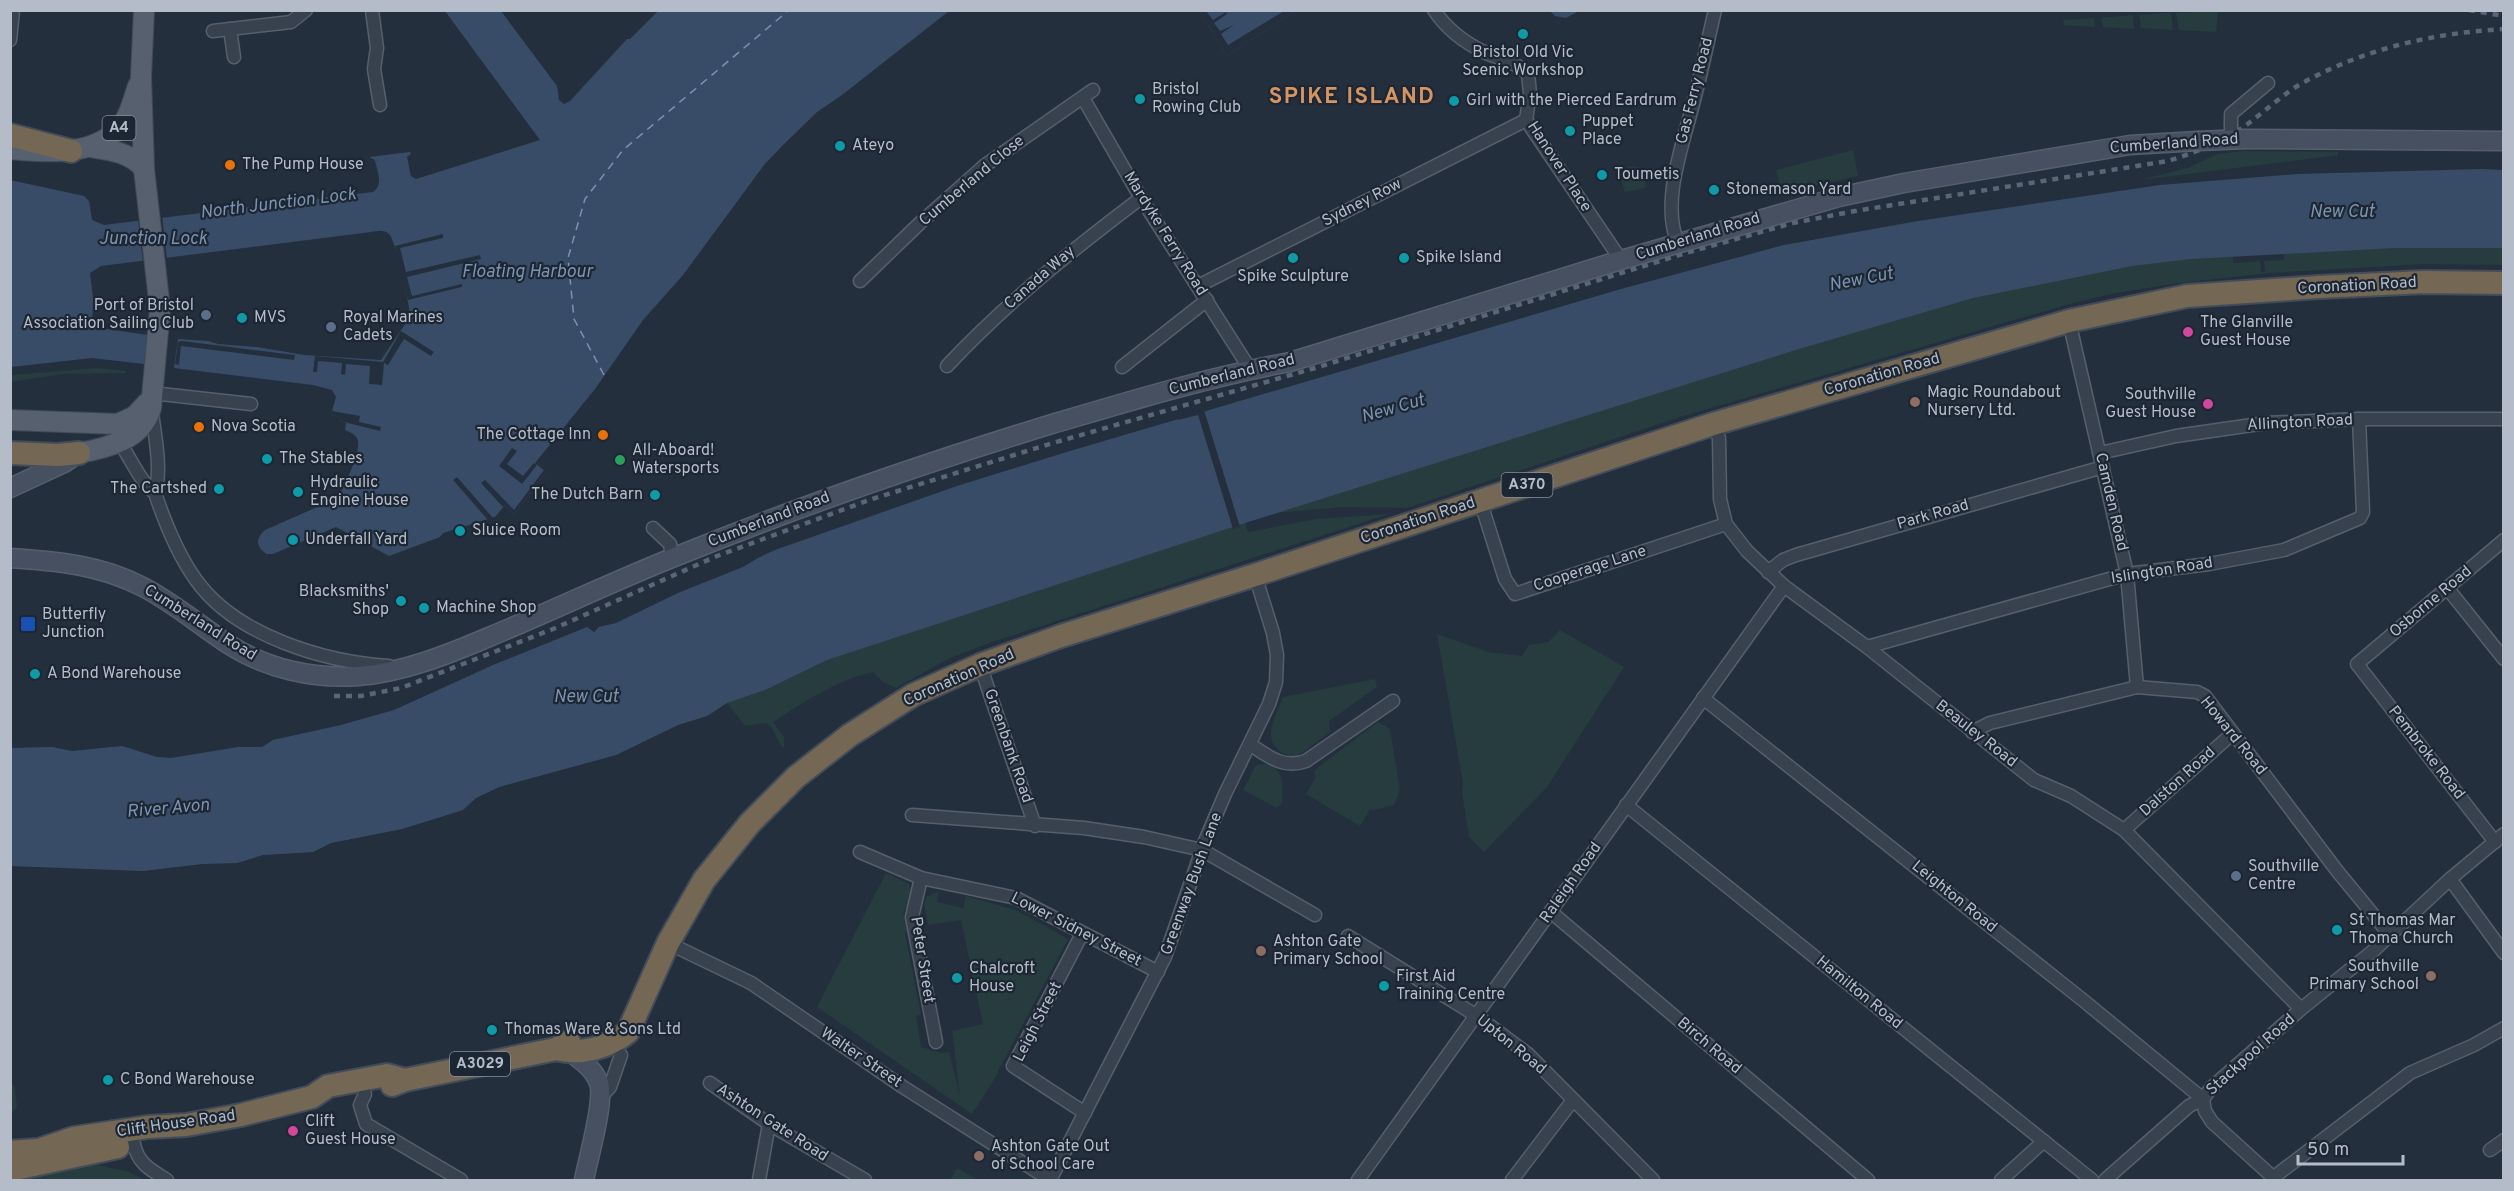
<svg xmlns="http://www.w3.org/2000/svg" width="2514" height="1191" viewBox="0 0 2514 1191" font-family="Overpass,sans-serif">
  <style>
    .green { fill: #263c3f; fill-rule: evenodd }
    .water { fill: #394c67 }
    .pier { fill: #242f3e }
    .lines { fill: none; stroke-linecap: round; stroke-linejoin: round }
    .ferry { stroke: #7c92b1; stroke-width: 1.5; stroke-dasharray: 8 6; stroke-linecap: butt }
    .street-casing { stroke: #565f6c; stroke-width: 15 }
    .secondary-casing { stroke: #565f6c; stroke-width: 21 }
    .primary-casing { stroke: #414a57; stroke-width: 22 }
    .highway-casing { stroke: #434c59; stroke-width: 26 }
    .street { stroke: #38414e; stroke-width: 12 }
    .secondary { stroke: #465061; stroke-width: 18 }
    .primary { stroke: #56606e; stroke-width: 20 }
    .highway { stroke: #746855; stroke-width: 22 }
    .rail { stroke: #5a6575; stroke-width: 4.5; stroke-dasharray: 6 6; stroke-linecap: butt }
    .street-bridge-casing { stroke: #565f6c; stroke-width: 15; stroke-linecap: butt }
    .secondary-bridge-casing { stroke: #565f6c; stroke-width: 21; stroke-linecap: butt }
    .street-bridge { stroke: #38414e; stroke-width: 12 }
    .secondary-bridge { stroke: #465061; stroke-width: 18 }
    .culture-dot { fill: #0f9aa8; stroke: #1d2633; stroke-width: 2 }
    .food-dot { fill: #e8710a; stroke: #1d2633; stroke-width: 2 }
    .service-dot { fill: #5c6f8a; stroke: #1d2633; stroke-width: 2 }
    .hotel-dot { fill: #d1479c; stroke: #1d2633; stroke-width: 2 }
    .education-dot { fill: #8d6e63; stroke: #1d2633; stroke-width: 2 }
    .leisure-dot { fill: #2e9e5b; stroke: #1d2633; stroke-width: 2 }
    .transit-dot { fill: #1a4fb4; stroke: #1d2633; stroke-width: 2 }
    .labels { text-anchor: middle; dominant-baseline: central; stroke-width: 4.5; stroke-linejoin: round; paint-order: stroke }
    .shield { fill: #1d2633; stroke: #878f9c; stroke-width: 1.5 }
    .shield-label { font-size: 15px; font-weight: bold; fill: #b4bcc9 }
    .poi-label { font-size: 16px; fill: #b4bcc9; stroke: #1d2633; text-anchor: start }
    .street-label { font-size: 16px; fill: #b4bcc9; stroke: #1d2633 }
    .water-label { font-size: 18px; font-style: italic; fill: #7c92b1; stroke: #1d2633 }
    .district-label { font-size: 22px; font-weight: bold; letter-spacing: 1.5px; fill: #d59563; stroke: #1d2633 }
  </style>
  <rect width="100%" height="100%" fill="#242f3e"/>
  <g class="green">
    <path d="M2218,11L2216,32L2179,30L2176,13Z"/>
    <path d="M2171,13L2173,30L2141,28L2139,15Z"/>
    <path d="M2133,15L2134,29L2103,27L2101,18Z"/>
    <path d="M2094,18L2095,27L2064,25L2063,20Z"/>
    <path d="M1853,150L1858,176L1782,193L1776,170Z"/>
    <path d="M2244,151L2338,152V155L2324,157L2140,180L2188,168L2217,154Z"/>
    <path d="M1629,166L1647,168L1645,188L1625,192C1620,180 1620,175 1629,166Z"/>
    <path d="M2503,235V265L2424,264L2269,273L2180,283L2116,293L2073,303L1683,416L1407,508L1343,507L1275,513L1245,522L1248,532L1316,519L1389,514L989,643L950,658L896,688L883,682L873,672C837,680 805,701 773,722L784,737V747L781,746L771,726L766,723L745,726L727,703L710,715L678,725L616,755L499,787L476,798L463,810L402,829L331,843L313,852L263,855L237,863L202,864L143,871L11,866L10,834L955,593L2081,266ZM2284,253V260L2264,261L2265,272H2261L2260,261L2233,263V256Z"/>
    <path d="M97,368L126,371V373L64,374L11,382V375Z"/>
    <path d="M1560,630L1624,667L1547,787L1484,852L1469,837L1462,792L1463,783L1437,634L1488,652L1522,656L1529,645L1548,642Z"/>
    <path d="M1375,679L1377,687L1329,721L1330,732L1298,756C1291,758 1286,755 1280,751C1261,738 1277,714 1283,697Z"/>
    <path d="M1378,722L1390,729L1400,790L1394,805L1374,810L1370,809L1360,826L1306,794L1316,777L1314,774L1317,768Z"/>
    <path d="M1266,764C1286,770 1282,786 1282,803L1277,808L1243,790L1256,765Z"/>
    <path d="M886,873L909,884C913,896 912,902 903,912L908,929L905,933L921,1014L916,1016L921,1047L941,1053L949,1052L960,1096L952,1031L983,1024L961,920L928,925L924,904L926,897L939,891L937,902L963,908L966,896L1018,911L1068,939L992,1083L972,1114L817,1007Z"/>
    <path d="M11,1082L15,1088L17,1107L11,1114Z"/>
    <path d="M87,1163L130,1172L144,1180H21Z"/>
    <path d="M957,1168L978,1180H950Z"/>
  </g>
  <g class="water">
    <path d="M445,11H501L557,86L559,100L564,104L570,101L627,39H630L658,11H949L842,95L817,112L782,146L764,165L683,275L643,320L595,389L535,463L546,472L514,514L505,505L495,517L443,533L440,537L389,556L336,527L273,554H267C256,547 255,539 265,530L338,498C344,485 363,450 357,438C354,433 349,432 345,430L346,423L340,421L341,418L331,415L336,397L332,390L313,385L174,368L178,339L208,341L218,344L257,347L304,355L381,360L410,317C410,306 396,240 389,234C384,229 377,231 371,232L101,266L90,273L93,298L92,327L148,335L144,364L92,358L11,367L10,180L84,196L89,201L92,220L104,225L373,192C384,185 377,171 375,160L369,157L410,152L411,154L407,157L411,176L416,179L540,140Z"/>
    <path d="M1199,11H1295L1227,56Z"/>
    <path d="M1550,11H1579L1566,18L1555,16Z"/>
    <path d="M2482,169L2503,170V248H2395L2191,259L2132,266L1973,298L1799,349L1245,523L827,660L765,690L727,703L707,716L678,725L616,755L499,787L476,798L463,810L402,829L331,843L313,852L263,855L237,863L202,864L143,871L11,866L10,748L52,747L72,751L122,746L157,757L171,758L238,747H262L273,740L341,725L394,710L493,665L587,627L594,632L599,627L616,623L678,593L743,567L758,558L775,550L957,486L1070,451L1621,289L1784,245L1918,221L2160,185L2298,174Z"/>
  </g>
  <g class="pier">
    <path d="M1199,11H1206L1213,20L1226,12L1227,14L1214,23L1220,31L1234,25L1221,34L1228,45L1284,11H1295L1227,56Z"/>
    <path d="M162,215L167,260L143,263L138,218Z"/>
    <path d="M443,234V238L400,248L406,272L480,255L481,259L407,277L412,296L462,284V287L408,300L395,246Z"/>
    <path d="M401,331L434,352L431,356L404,339L388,365L384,363L382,385L369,384L370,366L346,364L345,375L341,374L342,363L318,361L317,372H313L315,356L383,362Z"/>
    <path d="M182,341L295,355L294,360L181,346L179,365L175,364L178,342Z"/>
    <path d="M1204,410L1240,527L1233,529L1198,415L1178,420L1177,418Z"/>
    <path d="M332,411L360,416L359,422L381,427L380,431L340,421L341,418L331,415Z"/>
    <path d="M512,448L517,451L507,464L523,476L534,463L537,465L522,484L499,466Z"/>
    <path d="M544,470L546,472L514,514L505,505L503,507L481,483L485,480L514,510Z"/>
    <path d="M457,477L493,518L488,520L453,480Z"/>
  </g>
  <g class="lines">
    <path class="ferry" d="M604,375L574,319L568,258L585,199L623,150L789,10"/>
    <defs>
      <g id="street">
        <path d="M372,10L377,48L374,69L380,105"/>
        <path d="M1434,10C1447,30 1465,43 1486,53C1505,61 1511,59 1528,74L1530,93L1526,120L1621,260"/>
        <path d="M230,29L234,57"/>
        <path d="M213,31L291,22L306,10"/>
        <path d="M10,40L13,10"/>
        <path d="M1083,98L1141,198L1250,369"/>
        <path d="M2231,124V114L2268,83"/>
        <path d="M1678,243C1660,202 1684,142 1694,100C1702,70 1708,40 1715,10"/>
        <path d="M860,281L920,223L984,166L1093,90"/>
        <path d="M1198,286L1526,120"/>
        <path d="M2069,321L2127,574L2137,687"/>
        <path d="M947,366C1006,303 1072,250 1141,198"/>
        <path d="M1122,367L1207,300"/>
        <path d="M152,393L251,404"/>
        <path d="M152,412C155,438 162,468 155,493"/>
        <path d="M1713,424L1719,438L1720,499L1726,524L1747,551L1784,586L1867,647L2034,780L2071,796L2124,830L2301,1009"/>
        <path d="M119,442C131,458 140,482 155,493C165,523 178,555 196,580C236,636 325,662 389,666"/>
        <path d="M2100,453L2176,436L2266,423L2359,419H2504"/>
        <path d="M1480,500L1505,579L1515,594L1726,524"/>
        <path d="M653,528L670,544L672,558"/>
        <path d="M1768,572L1783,560L1796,555L2103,467"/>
        <path d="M2448,589L2504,659"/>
        <path d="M1867,647L2127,574L2209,564L2284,550L2360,518L2363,512L2359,419"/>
        <path d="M980,665L1035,826"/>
        <path d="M1703,698L2084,1001L2203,1099"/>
        <path d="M1972,732L1990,723L2137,687L2197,692L2205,696L2338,872L2390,935"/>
        <path d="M1251,745C1269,757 1284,769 1306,761L1393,701"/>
        <path d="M1626,805L2092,1180"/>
        <path d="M912,815L1084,828L1144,837L1202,850L1315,915"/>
        <path d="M2124,830L2233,733"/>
        <path d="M2495,842L2357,664L2504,540"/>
        <path d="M860,852L921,878L1016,898L1158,972"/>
        <path d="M921,878L912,917L936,1042"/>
        <path d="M2450,879L2504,953"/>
        <path d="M1551,912L1868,1180"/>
        <path d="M1082,934L1013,1066L1085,1113"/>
        <path d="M1348,936L1477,1016L1528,1054L1653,1180"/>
        <path d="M668,943L751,983L903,1087L1050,1180"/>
        <path d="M710,1083L769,1124L865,1180"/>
        <path d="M365,1094L360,1105L366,1124L461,1180"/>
        <path d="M601,1097L610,1087L621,1055"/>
        <path d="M2203,1099L2205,1111L2212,1122L2276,1180"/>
        <path d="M134,1144C138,1164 151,1170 167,1180"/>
        <path d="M2490,1150L2504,1140"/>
        <path d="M2274,1177L2410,1073L2474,1045L2504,1028"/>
        <path d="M759,1180L769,1124"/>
        <path d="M1050,1180L1165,957L1205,841L1225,794L1269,704L1276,682L1277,655L1273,633L1255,575"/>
        <path d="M1358,1180L1784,586"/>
        <path d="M1512,1180L1573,1100"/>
        <path d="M2001,1180L2044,1141"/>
        <path d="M2105,1180L2189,1106L2203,1099L2211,1088L2301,1009L2373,951L2450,879L2504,834"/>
      </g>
      <g id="secondary">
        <path d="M2246,139L2504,141"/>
        <path d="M10,488L64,463L77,454"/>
        <path d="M10,558C57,561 101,565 143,587C174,603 199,625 228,644C267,669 313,679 358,676C402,673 449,654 489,637C552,611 614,581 677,556C800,506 925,463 1052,424C1130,401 1209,377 1290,362L1621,260L1839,197L1904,183L2130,145L2198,141"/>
        <path d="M570,1052C582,1061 594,1069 599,1083C605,1101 588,1159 584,1180"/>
      </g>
      <g id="primary">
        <path d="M91,147C110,150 132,153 144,169"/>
        <path d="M10,149C49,153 102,157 125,120C131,111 134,97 138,86"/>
        <path d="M10,420L118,424L135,416L147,403"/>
        <path d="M79,453C107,448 142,440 151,408L160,309L144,169L141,77L144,10"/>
      </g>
      <g id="highway">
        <path d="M10,135L71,151"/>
        <path d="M10,453L58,455L79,453"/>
        <path d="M556,1049C581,1055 608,1048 628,1032L668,943L704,880L750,823L796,777L850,735L913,695L980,665L1061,636L1255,575L1713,424L2069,321L2187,296L2319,287L2424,282L2504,283"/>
        <path d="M392,1085L405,1080L556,1049L569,1042"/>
        <path d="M42,1149L74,1138L148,1127L186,1125L241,1115L312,1097L328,1086L387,1075L405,1080"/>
        <path d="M10,1152L51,1149"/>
        <path d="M10,1170L118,1147"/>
      </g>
    </defs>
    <use href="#street" class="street-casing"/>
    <use href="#secondary" class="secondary-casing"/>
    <use href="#primary" class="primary-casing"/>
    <use href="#highway" class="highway-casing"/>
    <use href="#street" class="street"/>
    <use href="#secondary" class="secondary"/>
    <use href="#primary" class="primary"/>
    <use href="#highway" class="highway"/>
    <g class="rail">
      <path d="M2469,10L2504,16"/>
      <path d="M334,696H361L401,688L553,629L717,556L872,499L1053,443L1315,368L1686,253L1793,223L1855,211L2168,161C2191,154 2215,145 2236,132C2260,117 2280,95 2306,81C2368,48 2434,33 2504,29"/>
    </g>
    <defs>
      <path id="street-bridge" d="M2231,139V124"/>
      <path id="secondary-bridge" d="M2198,141L2246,139"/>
    </defs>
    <use href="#street-bridge" class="street-bridge-casing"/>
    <use href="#secondary-bridge" class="secondary-bridge-casing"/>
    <use href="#street-bridge" class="street-bridge"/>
    <use href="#secondary-bridge" class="secondary-bridge"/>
  </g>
  <g class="culture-dot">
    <circle cx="1523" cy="34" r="6"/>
    <circle cx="1140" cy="99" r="6"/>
    <circle cx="1454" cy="101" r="6"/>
    <circle cx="1570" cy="131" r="6"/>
    <circle cx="840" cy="146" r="6"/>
    <circle cx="1602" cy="175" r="6"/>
    <circle cx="1714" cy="190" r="6"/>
    <circle cx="1293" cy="258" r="6"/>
    <circle cx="1404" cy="258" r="6"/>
    <circle cx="242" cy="318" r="6"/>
    <circle cx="267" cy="459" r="6"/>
    <circle cx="219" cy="489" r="6"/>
    <circle cx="298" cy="492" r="6"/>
    <circle cx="655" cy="495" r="6"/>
    <circle cx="460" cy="531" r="6"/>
    <circle cx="293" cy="540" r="6"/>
    <circle cx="401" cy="601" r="6"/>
    <circle cx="424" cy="608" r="6"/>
    <circle cx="35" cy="674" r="6"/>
    <circle cx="2337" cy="930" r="6"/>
    <circle cx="957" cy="978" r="6"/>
    <circle cx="1384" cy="986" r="6"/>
    <circle cx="492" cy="1030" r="6"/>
    <circle cx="108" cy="1080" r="6"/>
  </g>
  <g class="food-dot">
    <circle cx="230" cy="165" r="6"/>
    <circle cx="199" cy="427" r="6"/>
    <circle cx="603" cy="435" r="6"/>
  </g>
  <g class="service-dot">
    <circle cx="206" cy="315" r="6"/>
    <circle cx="331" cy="327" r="6"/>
    <circle cx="2236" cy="876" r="6"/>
  </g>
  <g class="hotel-dot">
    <circle cx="2188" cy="332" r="6"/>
    <circle cx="2208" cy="404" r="6"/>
    <circle cx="293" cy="1131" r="6"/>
  </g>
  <g class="education-dot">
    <circle cx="1915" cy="402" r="6"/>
    <circle cx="1261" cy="951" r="6"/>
    <circle cx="2431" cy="976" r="6"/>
    <circle cx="979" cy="1156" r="6"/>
  </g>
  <circle class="leisure-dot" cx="620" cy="460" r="6"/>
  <rect class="transit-dot" x="20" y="616" width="16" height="16" rx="3"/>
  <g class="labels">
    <g class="shield">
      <rect x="102.5" y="116" width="33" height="24" rx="4.5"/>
      <rect x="1501.5" y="473" width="51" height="24" rx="4.5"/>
      <rect x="450" y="1052" width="60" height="24" rx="4.5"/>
    </g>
    <g class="shield-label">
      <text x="119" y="128">A4</text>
      <text x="1527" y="485">A370</text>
      <text x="480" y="1064">A3029</text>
    </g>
    <g class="poi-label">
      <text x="1523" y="53" text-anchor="middle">Bristol Old Vic<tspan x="1523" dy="18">Scenic Workshop</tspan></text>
      <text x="1152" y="90">Bristol<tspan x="1152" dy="18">Rowing Club</tspan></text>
      <text x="1466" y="101">Girl with the Pierced Eardrum</text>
      <text x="1582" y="122">Puppet<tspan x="1582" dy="18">Place</tspan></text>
      <text x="852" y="146">Ateyo</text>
      <text x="242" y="165">The Pump House</text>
      <text x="1614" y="175">Toumetis</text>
      <text x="1726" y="190">Stonemason Yard</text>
      <text x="1416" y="258">Spike Island</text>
      <text x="1293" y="277" text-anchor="middle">Spike Sculpture</text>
      <text x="194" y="306" text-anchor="end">Port of Bristol<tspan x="194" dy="18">Association Sailing Club</tspan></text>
      <text x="254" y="318">MVS</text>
      <text x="343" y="318">Royal Marines<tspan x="343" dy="18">Cadets</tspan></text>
      <text x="2200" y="323">The Glanville<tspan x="2200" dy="18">Guest House</tspan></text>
      <text x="1927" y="393">Magic Roundabout<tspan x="1927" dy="18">Nursery Ltd.</tspan></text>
      <text x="2196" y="395" text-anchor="end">Southville<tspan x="2196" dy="18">Guest House</tspan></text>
      <text x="211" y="427">Nova Scotia</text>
      <text x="591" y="435" text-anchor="end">The Cottage Inn</text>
      <text x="632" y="451">All-Aboard!<tspan x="632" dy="18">Watersports</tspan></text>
      <text x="279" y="459">The Stables</text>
      <text x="310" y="483">Hydraulic<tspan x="310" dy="18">Engine House</tspan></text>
      <text x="207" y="489" text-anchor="end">The Cartshed</text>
      <text x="643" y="495" text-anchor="end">The Dutch Barn</text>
      <text x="472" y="531">Sluice Room</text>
      <text x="305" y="540">Underfall Yard</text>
      <text x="389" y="592" text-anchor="end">Blacksmiths'<tspan x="389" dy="18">Shop</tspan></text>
      <text x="436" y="608">Machine Shop</text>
      <text x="42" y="615">Butterfly<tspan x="42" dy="18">Junction</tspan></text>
      <text x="47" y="674">A Bond Warehouse</text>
      <text x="2248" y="867">Southville<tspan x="2248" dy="18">Centre</tspan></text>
      <text x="2349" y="921">St Thomas Mar<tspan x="2349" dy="18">Thoma Church</tspan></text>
      <text x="1273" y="942">Ashton Gate<tspan x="1273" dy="18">Primary School</tspan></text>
      <text x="2419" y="967" text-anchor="end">Southville<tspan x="2419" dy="18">Primary School</tspan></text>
      <text x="969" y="969">Chalcroft<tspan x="969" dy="18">House</tspan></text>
      <text x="1396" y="977">First Aid<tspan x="1396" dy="18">Training Centre</tspan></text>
      <text x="504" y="1030">Thomas Ware &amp; Sons Ltd</text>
      <text x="120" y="1080">C Bond Warehouse</text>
      <text x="305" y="1122">Clift<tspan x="305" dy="18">Guest House</tspan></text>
      <text x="991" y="1147">Ashton Gate Out<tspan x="991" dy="18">of School Care</tspan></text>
    </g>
    <g class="street-label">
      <text transform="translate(1695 91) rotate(-76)">Gas Ferry Road</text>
      <text transform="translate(2174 144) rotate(-4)">Cumberland Road</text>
      <text transform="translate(1559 167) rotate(57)">Hanover Place</text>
      <text transform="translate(972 181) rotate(-40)">Cumberland Close</text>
      <text transform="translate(1362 203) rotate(-27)">Sydney Row</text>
      <text transform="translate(1165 234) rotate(58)">Mardyke Ferry Road</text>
      <text transform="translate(1698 237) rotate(-17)">Cumberland Road</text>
      <text transform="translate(1040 278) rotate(-41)">Canada Way</text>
      <text transform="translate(2357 286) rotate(-3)">Coronation Road</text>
      <text transform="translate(1232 375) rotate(-14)">Cumberland Road</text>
      <text transform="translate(1882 375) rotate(-16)">Coronation Road</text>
      <text transform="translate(2300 423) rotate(-3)">Allington Road</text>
      <text transform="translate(2111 502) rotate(77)">Camden Road</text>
      <text transform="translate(1933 515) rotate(-16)">Park Road</text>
      <text transform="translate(769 520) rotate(-21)">Cumberland Road</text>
      <text transform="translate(1418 521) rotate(-18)">Coronation Road</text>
      <text transform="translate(1590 569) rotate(-18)">Cooperage Lane</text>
      <text transform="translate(2162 571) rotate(-9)">Islington Road</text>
      <text transform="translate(2431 602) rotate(-40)">Osborne Road</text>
      <text transform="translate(200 623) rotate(32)">Cumberland Road</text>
      <text transform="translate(959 678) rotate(-24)">Coronation Road</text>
      <text transform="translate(1976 734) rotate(38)">Beauley Road</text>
      <text transform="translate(2233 736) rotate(51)">Howard Road</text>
      <text transform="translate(1008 746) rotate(71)">Greenbank Road</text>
      <text transform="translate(2426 753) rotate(52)">Pembroke Road</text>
      <text transform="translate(2178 782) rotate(-42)">Dalston Road</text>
      <text transform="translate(1571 883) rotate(-55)">Raleigh Road</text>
      <text transform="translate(1192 884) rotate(-70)">Greenway Bush Lane</text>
      <text transform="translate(1954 897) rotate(39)">Leighton Road</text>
      <text transform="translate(1076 930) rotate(27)">Lower Sidney Street</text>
      <text transform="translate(922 960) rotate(81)">Peter Street</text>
      <text transform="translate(1859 993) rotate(39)">Hamilton Road</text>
      <text transform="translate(1038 1022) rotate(-63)">Leigh Street</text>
      <text transform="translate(1511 1045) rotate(39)">Upton Road</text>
      <text transform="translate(1709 1046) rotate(40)">Birch Road</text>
      <text transform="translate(2251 1055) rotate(-42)">Stackpool Road</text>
      <text transform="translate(861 1058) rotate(34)">Walter Street</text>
      <text transform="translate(772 1123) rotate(33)">Ashton Gate Road</text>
      <text transform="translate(176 1124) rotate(-8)">Clift House Road</text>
    </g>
    <g class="water-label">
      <text transform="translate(278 204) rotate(-7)">North Junction Lock</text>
      <text x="2342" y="212">New Cut</text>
      <text x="153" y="239">Junction Lock</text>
      <text x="527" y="272">Floating Harbour</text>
      <text transform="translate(1861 280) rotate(-11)">New Cut</text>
      <text transform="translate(1393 409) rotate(-16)">New Cut</text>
      <text x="586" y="697">New Cut</text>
      <text transform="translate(168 809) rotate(-5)">River Avon</text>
    </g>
    <g class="district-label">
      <text x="1352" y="97">SPIKE ISLAND</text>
    </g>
  </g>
  <rect width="2514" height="1191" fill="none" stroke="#b4bcc9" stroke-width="24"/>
  <path d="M2298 1155v9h105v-9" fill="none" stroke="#b4bcc9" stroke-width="3"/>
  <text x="2307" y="1155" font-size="18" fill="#b4bcc9" stroke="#1d2633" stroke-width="4.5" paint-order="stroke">50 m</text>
</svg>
